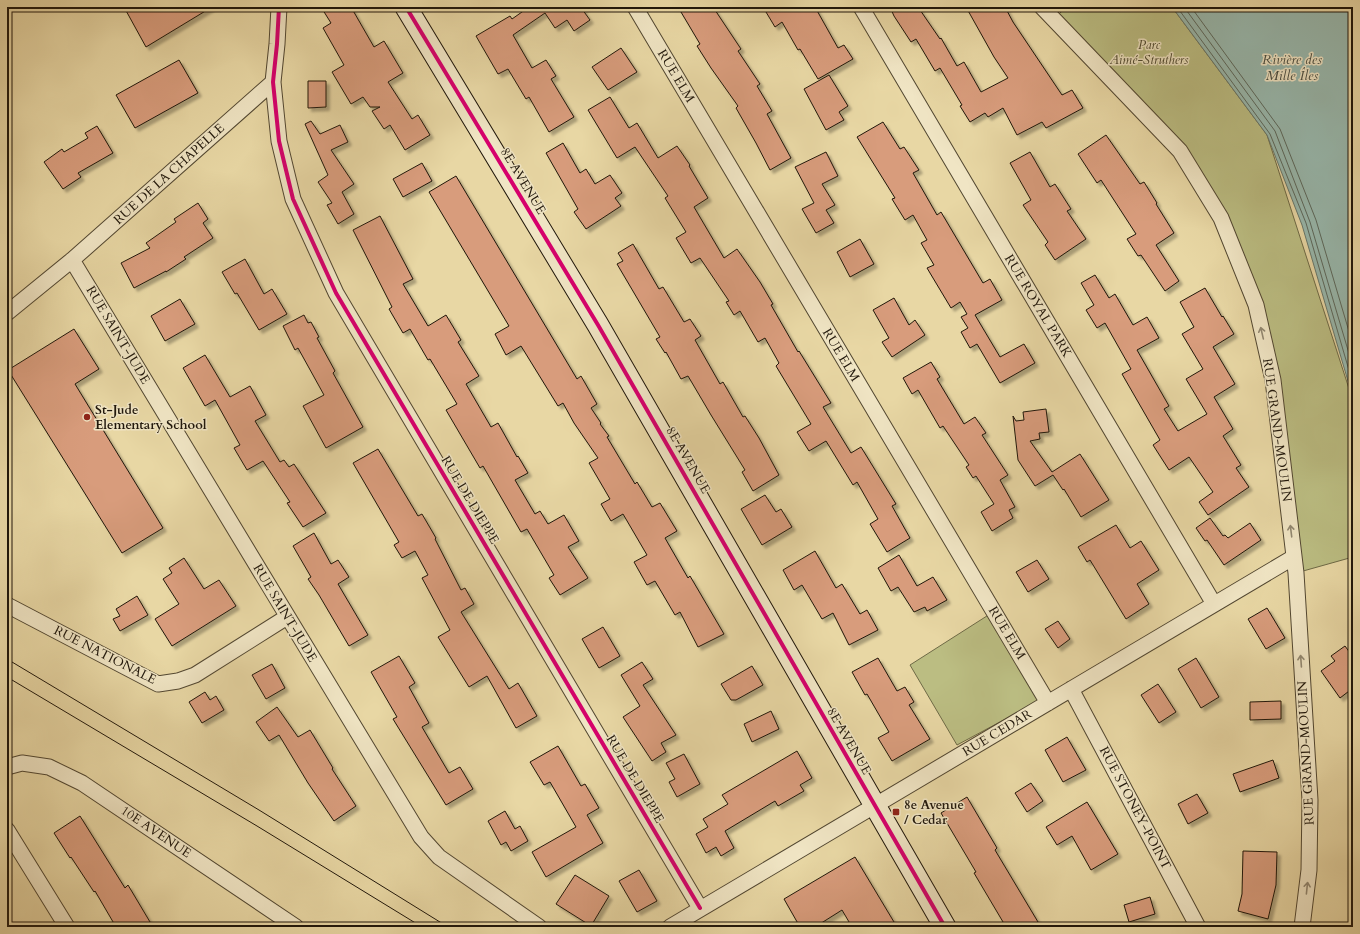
<svg xmlns="http://www.w3.org/2000/svg" width="1360" height="934" font-family="Cardo,serif">
<style>
.green{fill:#bbbd82;stroke:#6e6a46}
.water{fill:#98b8ad;stroke:#68786c}
.lines{fill:none;stroke-linecap:round;stroke-linejoin:round}
.shore{stroke:#5c685c;stroke-width:1}
.building{fill:#d89c7b;stroke:#20170b;filter:url(#shadow)}
.street-casing{stroke:#524731;stroke-width:17}
.secondary-casing{stroke:#20170b;stroke-width:23}
.street{stroke:#f0e5c4;stroke-width:15}
.secondary{stroke:#f0e5c4;stroke-width:21}
.tram{stroke:#20170b;stroke-width:1}
.cycleway-casing{stroke:#f0e5c4;stroke-width:6}
.cycleway{stroke:#d6006c;stroke-width:4}
.oneway{stroke:#928871}
.poi-dot{fill:#8f2418;stroke:#f0e5c4;stroke-width:1.5}
.labels{text-anchor:middle;dominant-baseline:central;stroke-width:3;stroke-linejoin:round;paint-order:stroke}
.park-label{font-size:13px;font-style:italic;fill:#4e492f;stroke:#f0e5c4}
.street-label{font-size:13px;fill:#20170b;stroke:#f0e5c4}
.poi-label{font-size:13px;font-weight:bold;fill:#20170b;stroke:#f0e5c4;text-anchor:start}
.water-label{font-size:14px;font-style:italic;fill:#4a4f44;stroke:#f0e5c4}
</style>
<defs>
<filter id="shadow"><feDropShadow dx="3.5" dy="3.5" stdDeviation="1" flood-color="#0004"/></filter>
</defs>
<rect width="100%" height="100%" fill="#e8d7a4"/>
<filter id="stains"><feTurbulence type="fractalNoise" baseFrequency=".005" numOctaves="4"/><feColorMatrix values="0 0 0 0 .2 0 0 0 0 .09 0 0 0 0 .02 0 0 0 .5 -.17"/></filter>
<radialGradient id="worn" r=".72"><stop offset=".6" stop-color="#630" stop-opacity="0"/><stop offset="1" stop-color="#630" stop-opacity=".3"/></radialGradient>
<path class="green" d="M1067 7H1172L1267 135 1353 401V557L1296 573 1256 305 1180 151 1054 18Z
M990 614 1041 700 957 745 910 665Z"/>
<path class="water" d="M1172 7H1353V398L1302 225 1267 135Z"/>
<g class="lines">
<path class="shore" d="M1177 7 1270 134 1306 223 1353 384
M1184 7 1275 131 1310 222 1353 367
M1191 7 1280 129 1316 220 1353 345"/>
</g>
<path class="building" d="M124 7H212L146 47Z
M321 7H351L374 47 384 41 403 73 388 82 412 119 418 115 430 135 405 150 390 125 384 129 372 111 380 107H370L363 97 351 104 332 72 344 65 323 28 331 23Z
M529 7H586L582 9 590 20 574 31 567 20 555 28 545 13 513 35 532 68 546 60 556 76 551 79 574 117 549 132 529 97 526 99 508 69 498 74 476 36 510 16 512 19Z
M678 7H713L741 49 738 51 760 84 757 86 772 111 767 114 791 158 770 170 756 143 736 108 738 106 711 68 697 46 700 44Z
M763 7H815L838 48 844 45 853 59 818 79 800 49 798 50 782 22 775 27Z
M890 7H918L940 39 941 38 957 66 964 62 981 92 1008 78 994 57 966 7H1005L1013 22 1062 95 1072 90 1083 108 1046 128 1042 122 1017 135 1003 108 988 117 985 113 970 122 960 106 962 105 940 68 935 71 916 39 911 42 894 16Z
M621 48 637 72 608 90 592 67Z
M179 60 198 93 135 128 116 95Z
M829 75 848 106 839 112 844 120 826 130 804 89Z
M308 81H326V107L308 108Z
M610 97 629 128 637 123 658 158 677 146 690 165 689 166 708 198 694 207 724 258 737 249 760 282 773 304 771 305 798 352 799 351 831 403 823 407 851 453 861 447 896 504 892 506 910 538 887 552 870 524 878 519 857 482 853 485 826 441 809 451 797 432 811 424 776 366 779 363 765 338 758 342 740 311 734 315 726 302 729 301 700 258 691 263 676 238 686 232 665 198 668 196 635 147 617 158 588 110Z
M311 121 320 134 340 125 348 142 331 150 354 184 342 192 354 214 338 224 327 205 332 203 318 182 328 175 305 124Z
M883 122 900 149 904 147 919 170 913 173 937 215 941 212 983 283 990 279 1002 300 975 315 1000 357 1024 344 1035 363 1000 383 977 344 970 348 961 332 968 328 961 317 967 314 960 302 951 308 927 268 934 265 921 243 927 240 913 215 905 220 892 199 895 198 857 137Z
M97 126 113 153 78 173 81 177 63 189 44 162 62 149 64 152 88 138 85 133Z
M1106 135 1140 184 1144 182 1157 203 1156 204 1174 233 1156 245 1179 281 1165 291 1141 255 1138 256 1127 239 1136 234 1101 180 1097 183 1078 154Z
M563 143 580 173 586 169 595 184 610 175 622 193 615 198 621 206 586 229 574 212 578 209 546 153Z
M826 152 838 176 822 184 835 205 826 210 834 223 816 233 802 209 814 203 795 167Z
M1030 152 1050 187 1055 184 1071 209 1067 211 1086 239 1055 260 1045 245 1048 242 1023 205 1031 200 1010 163Z
M422 163 432 181 403 197 393 179Z
M456 176 577 379 581 376 597 404 591 408 601 423 600 424 609 436 607 437 635 484 637 482 652 507 660 503 677 531 665 538 688 578 690 576 724 634 698 647 680 612 675 615 655 581 647 585 634 562 647 555 623 514 611 521 601 504 610 499 589 463 598 458 574 423 563 403 558 406 521 346 506 355 495 334 509 326 429 192Z
M198 203 208 219 203 223 213 238 184 257 186 259 166 272V271L134 288 121 263 150 248 146 243 176 222 174 219Z
M380 216 413 279 403 284 428 326 446 315 461 340 458 342 479 376 466 384 491 427 498 423 517 457 518 456 528 473 515 480 535 514 540 511 548 524 564 515 579 541 568 547 588 578 560 595 549 578 554 575 527 529 521 532 483 466 480 468 446 410 457 404 430 359 428 360 410 329 403 333 389 309 392 307 353 230Z
M860 239 874 264 850 277 837 252Z
M633 244 659 289 663 287 684 322 690 319 701 336 695 340 720 384 723 382 743 417 745 416 759 438 779 475 753 491 742 472 745 470 711 415 688 376 681 379 666 352 665 353 656 339 660 337 617 264 623 261 618 253Z
M245 259 264 294 272 289 287 314 259 330 237 293 235 294 222 272Z
M1095 275 1109 298 1115 294 1133 325 1147 317 1159 338 1137 350 1169 406 1164 409 1178 431 1207 414 1186 379 1203 369 1182 334 1194 327 1180 302 1205 288 1222 317 1223 316 1234 334 1213 347 1235 384 1214 397 1233 429 1223 436 1241 465 1236 468 1249 487 1208 515 1199 502 1213 492 1189 457 1169 470 1153 445 1160 440 1122 374 1131 369 1105 323 1097 328 1086 310 1094 305 1081 283Z
M894 298 909 325 915 320 925 335 892 357 882 342 889 338 873 310Z
M180 299 195 324 165 341 151 316Z
M304 315 308 323 311 322 319 337 317 338 335 371 333 373 363 427 326 448 303 406 324 395 298 348 295 350 283 326Z
M74 329 99 369 75 384 163 528 122 553 8 370Z
M205 355 230 397 250 386 266 415 255 421 280 462 284 460 289 467 294 464 326 513 303 527 287 503 290 502 263 461 247 470 234 448 240 445 215 400 205 406 183 368Z
M931 362 940 377 937 379 964 424 975 417 986 433 982 435 1008 475 1000 480 1015 507 1009 510 1013 518 992 531 981 512 994 504 976 476 973 478 966 467 969 465 943 426 940 428 918 390 912 394 903 378Z
M1046 409 1049 432 1039 433 1040 439 1030 441 1052 472 1080 454 1109 500 1081 517 1064 489 1063 490 1053 475 1035 486 1018 460 1013 416 1016 421 1024 420 1023 412Z
M378 449 418 516 422 514 436 538 435 539 461 590 465 588 474 604 461 612 509 689 518 683 537 716 516 728 487 676 469 687 438 637 450 630 422 578 428 575 415 551 402 558 394 545 399 542 353 463Z
M765 495 776 512 781 509 792 527 762 545 741 509Z
M1210 518 1223 536 1225 535 1228 538 1250 523 1261 540 1224 565 1207 540 1205 541 1196 528Z
M1116 525 1130 548 1141 541 1159 570 1137 584 1149 604 1126 619 1090 560 1087 562 1078 547Z
M314 533 331 564 338 560 349 577 338 584 368 635 349 646 319 595 308 579 311 577 293 546Z
M815 551 836 588 842 584 860 614 867 610 878 630 849 645 833 613 822 619 802 585 794 590 783 570Z
M899 555 917 586 933 577 947 600 927 611 925 607 914 612 898 587 891 591 878 568Z
M184 558 204 589 219 580 236 606 172 646 155 619 179 604 163 579 172 573 169 568Z
M1037 560 1049 579 1028 592 1016 572Z
M137 596 148 615 120 631 113 619 120 616 116 609Z
M1267 608 1285 638 1266 649 1248 619Z
M1058 621 1070 639 1058 648 1045 629Z
M603 627 620 656 599 668 582 639Z
M1345 646 1353 657V688L1340 698 1321 671 1335 661 1331 656Z
M399 656 415 683 409 687 429 723 422 727 449 773 460 767 473 789 446 805 393 719 397 717 371 672Z
M878 658 897 691 905 687 914 702 909 705 930 739 892 761 878 738 889 732 867 694 865 695 852 672Z
M1196 658 1219 697 1201 708 1178 669Z
M642 662 653 679 643 685 676 735 661 743 666 752 652 761 623 717 640 706 621 675Z
M272 664 285 688 266 699 252 675Z
M752 666 763 685 736 700H731L721 684Z
M1158 684 1176 712 1159 723 1141 695Z
M205 692 210 700 216 696 224 710 202 723 189 702Z
M1281 701V719L1250 720V702Z
M277 707 298 737 310 730 333 768 332 769 356 806 334 821 308 783 279 735 269 741 256 722Z
M771 711 779 729 752 742 744 724Z
M1067 737 1086 770 1063 782 1045 750Z
M558 746 581 786 585 784 599 808 587 815 603 843 546 877 532 852 576 827 550 782 544 785 530 762Z
M797 751 812 778 800 785 804 791 778 806 775 801 725 831 734 848 721 856 716 847 706 853 696 834 708 827 703 819 728 804 722 795Z
M684 754 700 784 677 797 669 782 675 779 666 763Z
M1273 760 1279 778 1240 792 1233 774Z
M1031 783 1043 801 1027 812 1015 793Z
M1197 794 1208 813 1188 824 1178 804Z
M967 797 997 848 995 850 1041 927H1006L974 873 976 872 941 813Z
M1087 802 1118 854 1091 870 1072 836 1057 845 1046 827Z
M505 811 515 829 520 826 528 841 511 851 506 842 501 845 488 821Z
M80 816 125 888 128 885 153 927H116L95 891 94 892 71 857 70 858 54 833Z
M1243 851 1277 852 1276 885 1268 919 1238 911 1242 894Z
M855 857 897 927H852L842 910 815 927H800L784 899Z
M639 870 657 901 637 912 619 881Z
M575 875 609 896 591 926 556 904Z
M1150 897 1155 914 1129 922 1124 905Z"/>
<g class="lines">
<g class="street-casing">
<path id="street" d="M279 7 277 44 273 82 279 141 293 199 336 293 700 908
M635 7 1048 703
M861 7 1214 604
M1042 7 1180 151 1221 218 1256 305 1273 380 1296 573 1310 800 1309 870 1302 927
M72 260 421 837 439 857 539 927
M7 313 72 260 273 82
M7 605 158 684 178 681 195 675 287 617
M1071 689 1198 927
M7 767 22 763 49 767 82 783 296 927
M7 830 67 927
M670 927 1294 557"/>
</g>
<g class="secondary-casing">
<path id="secondary" d="M406 7 598 325 945 927"/>
</g>
<use href="#street" class="street"/>
<use href="#secondary" class="secondary"/>
<path class="tram" d="M7 659 259 810 448 927
M7 677 257 826 422 927"/>
<g class="cycleway-casing">
<path id="cycleway" d="M279 7 277 44 273 82 279 141 293 199 336 293 700 908
M406 7 598 325 945 927"/>
</g>
<use href="#cycleway" class="cycleway"/>
</g>
<defs><path id="oneway-shaft" d="M-6 0H5M1.5-3L5.5 0L1.5 3" fill="none" stroke-width="1.6" stroke-linecap="round" stroke-linejoin="round"/></defs>
<g class="oneway">
<use href="#oneway-shaft" transform="translate(1262 333) rotate(-103)"/>
<use href="#oneway-shaft" transform="translate(1291 531) rotate(-97)"/>
<use href="#oneway-shaft" transform="translate(1301 661) rotate(-94)"/>
<use href="#oneway-shaft" transform="translate(1307 888) rotate(-84)"/>
</g>
<g class="poi-dot">
<circle cx="87" cy="417" r="4"/>
<rect x="892" y="808" width="8" height="8" rx="2"/>
</g>
<g class="labels">
<g class="park-label">
<text x="1149" y="45">Parc<tspan x="1149" dy="15">Aimé-Struthers</tspan></text>
</g>
<g class="street-label">
<text transform="translate(676 76) rotate(59)">RUE ELM</text>
<text transform="translate(169 174) rotate(-42)">RUE DE LA CHAPELLE</text>
<text transform="translate(523 181) rotate(59)">8E AVENUE</text>
<text transform="translate(1038 306) rotate(59)">RUE ROYAL PARK</text>
<text transform="translate(118 335) rotate(59)">RUE SAINT-JUDE</text>
<text transform="translate(841 355) rotate(59)">RUE ELM</text>
<text transform="translate(1277 430) rotate(82)">RUE GRAND-MOULIN</text>
<text transform="translate(688 460) rotate(60)">8E AVENUE</text>
<text transform="translate(470 500) rotate(59)">RUE DE DIEPPE</text>
<text transform="translate(285 613) rotate(59)">RUE SAINT-JUDE</text>
<text transform="translate(1007 633) rotate(59)">RUE ELM</text>
<text transform="translate(105 655) rotate(27)">RUE NATIONALE</text>
<text transform="translate(997 733) rotate(-31)">RUE CEDAR</text>
<text transform="translate(849 741) rotate(60)">8E AVENUE</text>
<text transform="translate(1306 753) rotate(-93)">RUE GRAND-MOULIN</text>
<text transform="translate(635 779) rotate(59)">RUE DE DIEPPE</text>
<text transform="translate(1135 808) rotate(62)">RUE STONEY-POINT</text>
<text transform="translate(156 832) rotate(34)">10E AVENUE</text>
</g>
<g class="poi-label">
<text x="95" y="410">St-Jude<tspan x="95" dy="15">Elementary School</tspan></text>
<text x="904" y="805">8e Avenue<tspan x="904" dy="15">/ Cedar</tspan></text>
</g>
<g class="water-label">
<text x="1292" y="59">Rivière des<tspan x="1292" dy="16">Mille Îles</tspan></text>
</g>
</g>
<rect width="1360" height="934" fill="none" stroke="#e8d7a4" stroke-width="24"/>
<rect x="8" y="8" width="1344" height="918" fill="none" stroke="#20170b" stroke-width="2"/>
<rect x="12" y="12" width="1336" height="910" fill="none" stroke="#20170b"/>
<rect width="100%" height="100%" filter="url(#stains)"/>
<rect width="100%" height="100%" fill="url(#worn)"/>
</svg>
